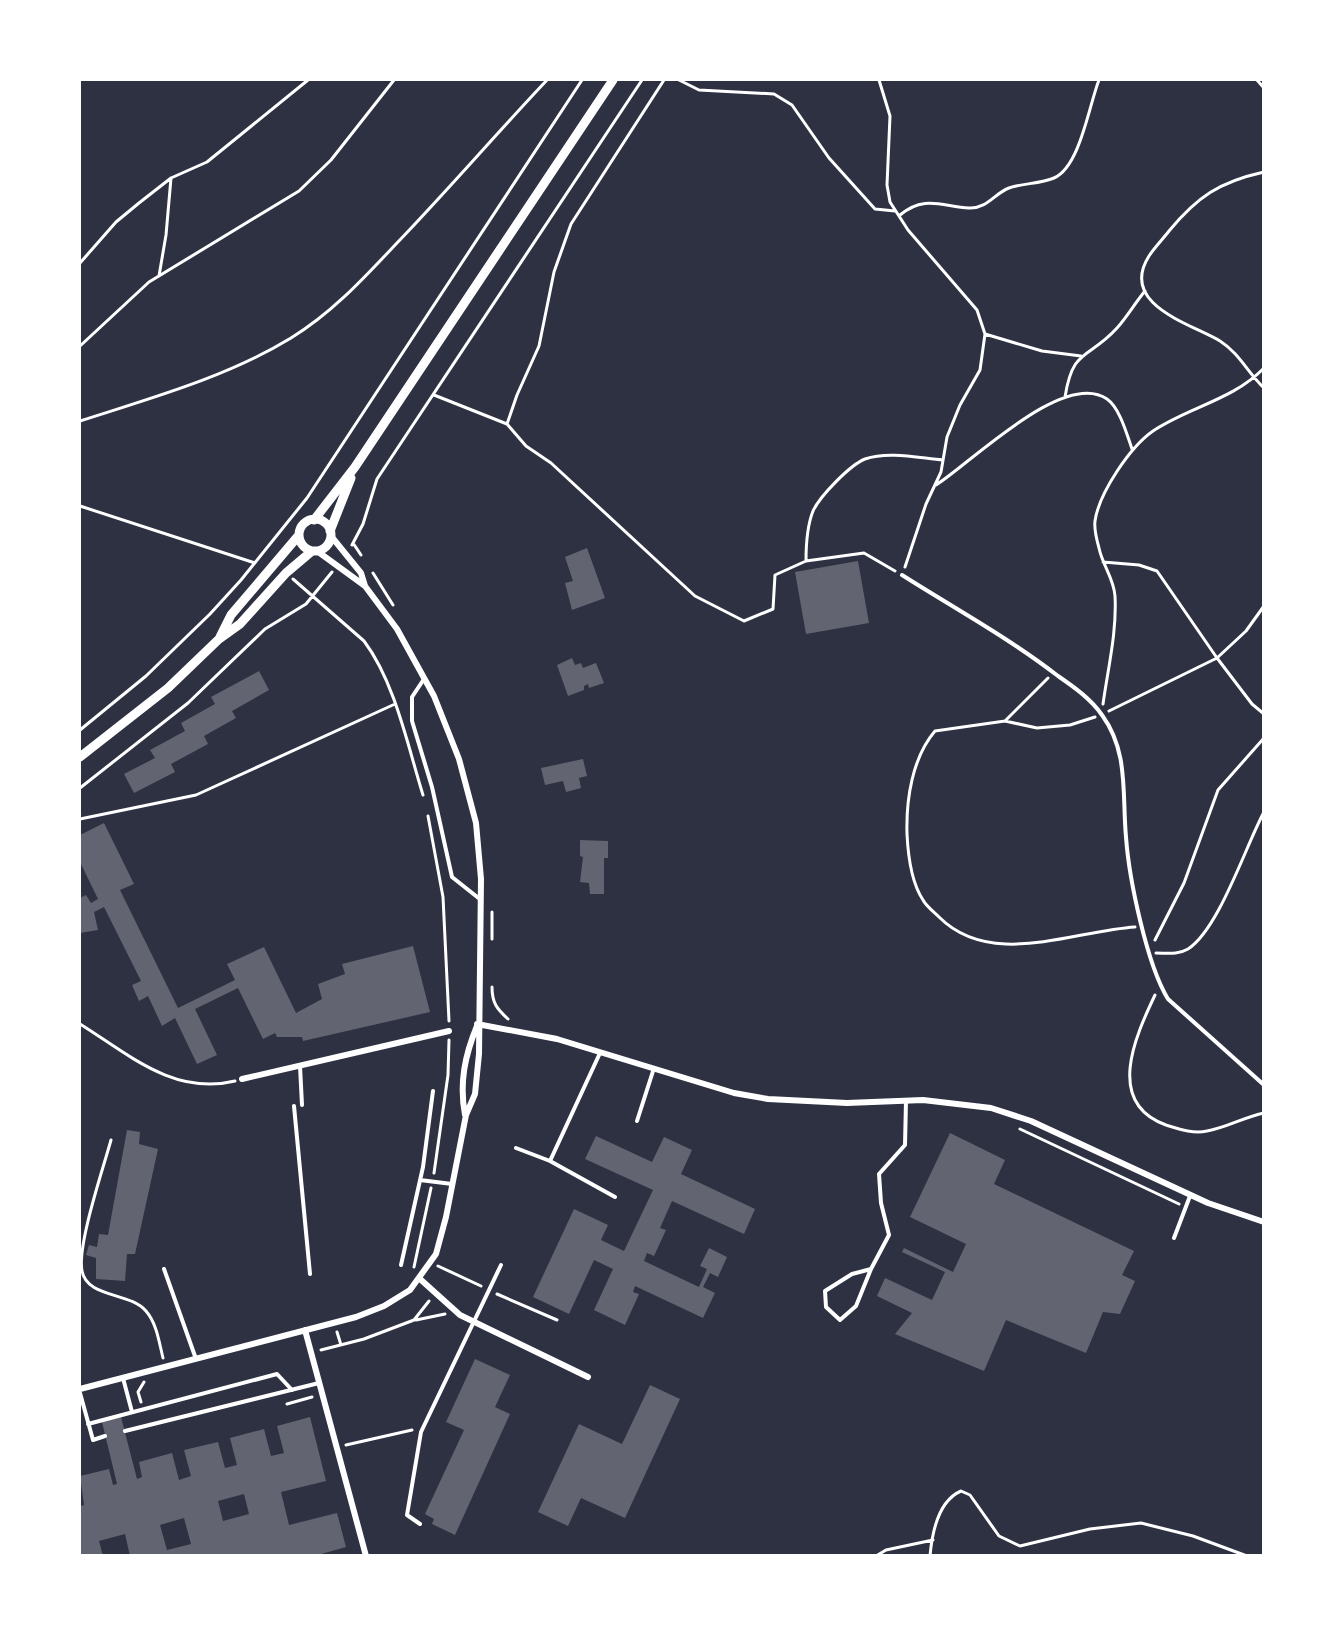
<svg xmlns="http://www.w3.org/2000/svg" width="1343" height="1635" font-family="Lato,sans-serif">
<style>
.building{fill:#626471;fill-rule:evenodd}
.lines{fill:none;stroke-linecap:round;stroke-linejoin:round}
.path{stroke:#fff;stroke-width:3}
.service{stroke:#fff;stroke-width:4}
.minor{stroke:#fff;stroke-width:6}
.secondary{stroke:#fff;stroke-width:9}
</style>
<rect width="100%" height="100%" fill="#2d3142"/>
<path class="building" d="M587 548 605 598 572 610 565 583 573 581 565 557Z
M858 561 869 623 806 634 795 572Z
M572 658 575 665 581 663 583 668 596 663 604 683 589 688 588 684 584 686V690L568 696 557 665Z
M259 671 269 690 232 711 236 718 204 736 208 744 171 764 175 772 134 793 124 774 155 758 150 750 185 731 181 723 215 704 211 697Z
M583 759 587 776 579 778 581 788 566 792 563 781 545 785 541 768Z
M104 823 134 884 120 890 178 1008 235 980 227 964 264 947 296 1013 322 999 318 984 345 974 342 964 413 946 430 1012 303 1041 302 1037H277L275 1033 263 1039 238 988 195 1009 217 1055 197 1064 175 1018 162 1026 148 996 139 1001 132 985 141 981 104 907 94 912 98 930 80 933V898L86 895 91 903 98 899 80 862V835Z
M580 840 608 841V858H604V894H590L589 883 580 882 583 857 580 856Z
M127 1130 140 1132 139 1144 158 1149 135 1254H127L125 1281 96 1279V1258L86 1255 89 1245 97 1247 99 1234 108 1235Z
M950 1133 1005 1160 994 1184 1134 1251 1122 1275 1135 1281 1120 1314 1103 1312 1086 1353 1006 1320 984 1371 895 1334 912 1313 877 1296 885 1278 932 1300 945 1272 902 1252 904 1248 953 1272 966 1244 910 1217Z
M596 1136 652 1162 664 1137 692 1150 681 1174 755 1209 744 1234 672 1201 660 1228 666 1230 654 1256 647 1253 644 1261 699 1287 707 1269 700 1266 709 1248 727 1257 718 1277 710 1273 703 1287 715 1293 703 1318 635 1286 633 1292 639 1294 625 1325 594 1310 613 1269 594 1260 569 1314 533 1297 574 1209 608 1225 601 1240 624 1251 653 1190 585 1159Z
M475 1359 510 1375 495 1407 510 1414 455 1535 432 1524 434 1519 425 1514 464 1430 446 1422Z
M650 1385 680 1399 625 1518 581 1498 568 1526 538 1512 579 1424 622 1444Z
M121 1417 137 1479 142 1477 139 1462 172 1453 179 1480 191 1476 184 1450 218 1442 225 1468 237 1465 230 1438 264 1429 271 1456 284 1453 277 1426 310 1417 326 1481 281 1492 289 1525 337 1513 346 1547 314 1556H130L125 1534 99 1541 103 1556H80V1506L84 1505 80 1476 109 1469 113 1485 117 1484 102 1422ZM244 1494 249 1514 223 1521 218 1501ZM184 1518 191 1544 167 1550 160 1525Z"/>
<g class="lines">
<path class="path" d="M679 80 699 90 774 94 792 105 829 158 875 209 895 211
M879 80 890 116 887 185 890 202 908 230 977 310 985 334 980 370 960 405 947 437 941 472 926 504 905 567
M1257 80 1264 88
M1264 172C1219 182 1197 197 1169 231 1162 240 1154 248 1149 256 1118 305 1192 324 1220 341 1239 353 1248 373 1264 388
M900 215C924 195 941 206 969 208 987 209 995 193 1009 188 1023 183 1040 184 1054 178 1080 167 1089 105 1099 80
M80 263 116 222 139 203 171 178 207 162 308 80
M159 276 166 235 171 178
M985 334 1042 351 1081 356
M80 346 149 282 299 191 331 160 394 80
M434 395 507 424 526 446 551 463 695 596 744 621 773 609 775 575 806 561
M1065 397C1073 347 1088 360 1117 328 1127 317 1135 303 1145 291
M80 421C151 398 227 377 291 338 332 313 364 278 396 244 448 190 496 134 547 80
M507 424 517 395 539 346 554 272 571 224 664 80
M936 485C971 463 1064 369 1107 399 1120 408 1127 435 1132 449
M80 506 255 563
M353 543 361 555
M352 545 363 524 377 479 642 80
M1103 562 1139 565 1157 571 1217 658 1252 704 1264 714
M895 571 864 553 806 561C806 545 807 526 813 511 820 496 850 465 865 459 888 451 919 458 943 460
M373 573 393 605
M293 579 364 641C395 682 408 747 423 795
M1103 704C1108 668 1117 632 1115 596 1114 579 1102 564 1099 548 1097 541 1094 529 1095 521 1099 493 1130 447 1153 431 1189 407 1233 400 1264 368
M1109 711 1217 658 1246 631 1264 606
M1095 717 1070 725 1037 728 1005 721 935 731C912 758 906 800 907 834 908 855 911 882 923 900 926 906 934 912 939 917 991 969 1072 931 1135 927
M1005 721 1048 678
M80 730 146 676 210 614 241 580 307 498 582 80
M80 788 188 703 265 629 306 604 332 572
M428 816 443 897 449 1021
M80 819 196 795 395 704
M492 939V912
M1155 940 1184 883 1218 790 1264 738
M1156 953C1167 953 1178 955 1188 949 1219 929 1246 845 1264 812
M492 987C492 1003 497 1009 508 1019
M1155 995C1135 1037 1105 1103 1166 1125 1179 1129 1193 1134 1207 1131 1226 1128 1244 1117 1264 1113
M80 1024C128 1054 174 1096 235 1081
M1020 1129 1179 1204
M111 1140C103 1169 77 1245 82 1271 87 1298 130 1292 146 1311 157 1324 159 1342 163 1358
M434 1173 448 1075 449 1040
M438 1266 481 1286
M414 1267 431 1188
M497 1294 557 1320
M416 1320 445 1314
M337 1332 341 1345
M321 1350 364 1339 414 1320 429 1301
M141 1402 138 1392 144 1382
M287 1404 312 1397
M346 1445 412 1430
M876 1556 886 1550 933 1540
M930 1556C932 1533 938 1501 961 1491L970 1495 999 1536 1020 1546 1090 1529 1141 1523 1193 1536 1247 1556"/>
<path class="service" d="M902 575C954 608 1009 638 1058 676 1074 687 1091 699 1102 715 1129 752 1122 794 1126 837 1129 879 1147 965 1168 999L1264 1085
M424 679 412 697V721L432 787 452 877 481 900
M600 1053 550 1161 615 1197
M300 1066 302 1105
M294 1106 310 1274
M637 1121 654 1068
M516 1148 550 1161
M420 1180 452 1184
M1174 1238 1190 1196
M401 1265 423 1167 433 1091
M164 1269 196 1359
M871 1269 856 1306 840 1320 826 1307 825 1291 852 1274 871 1269 889 1235 881 1203 879 1174 905 1145 906 1101
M123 1378 132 1412
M80 1393 93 1440 105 1436
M88 1424 277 1374 292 1390
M125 1431 319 1383
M420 1524 407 1515 421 1432 501 1265"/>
<path class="minor" d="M317 551 365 586
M477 1024 557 1039 734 1093 768 1099 847 1103 923 1100 991 1108 1031 1121 1208 1203 1264 1222
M242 1079 449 1031
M465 1115C459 1083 465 1055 477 1026
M420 1279 460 1315 588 1377
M305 1330 366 1556
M80 1389 356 1317 384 1306 410 1290 436 1254 446 1217 466 1115 475 1094 479 1054 481 879 476 823 459 759 434 696 397 629 365 586 361 573 331 536"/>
<path class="secondary" d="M299 535a16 16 0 1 1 32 0a16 16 0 1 1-32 0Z
M314 520 355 467 613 80
M330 531 351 478
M220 637 231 615 299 535
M80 757 168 688 219 639 240 624 286 573 312 551"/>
</g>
<rect width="1343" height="1635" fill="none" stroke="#ffffff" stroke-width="162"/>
</svg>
